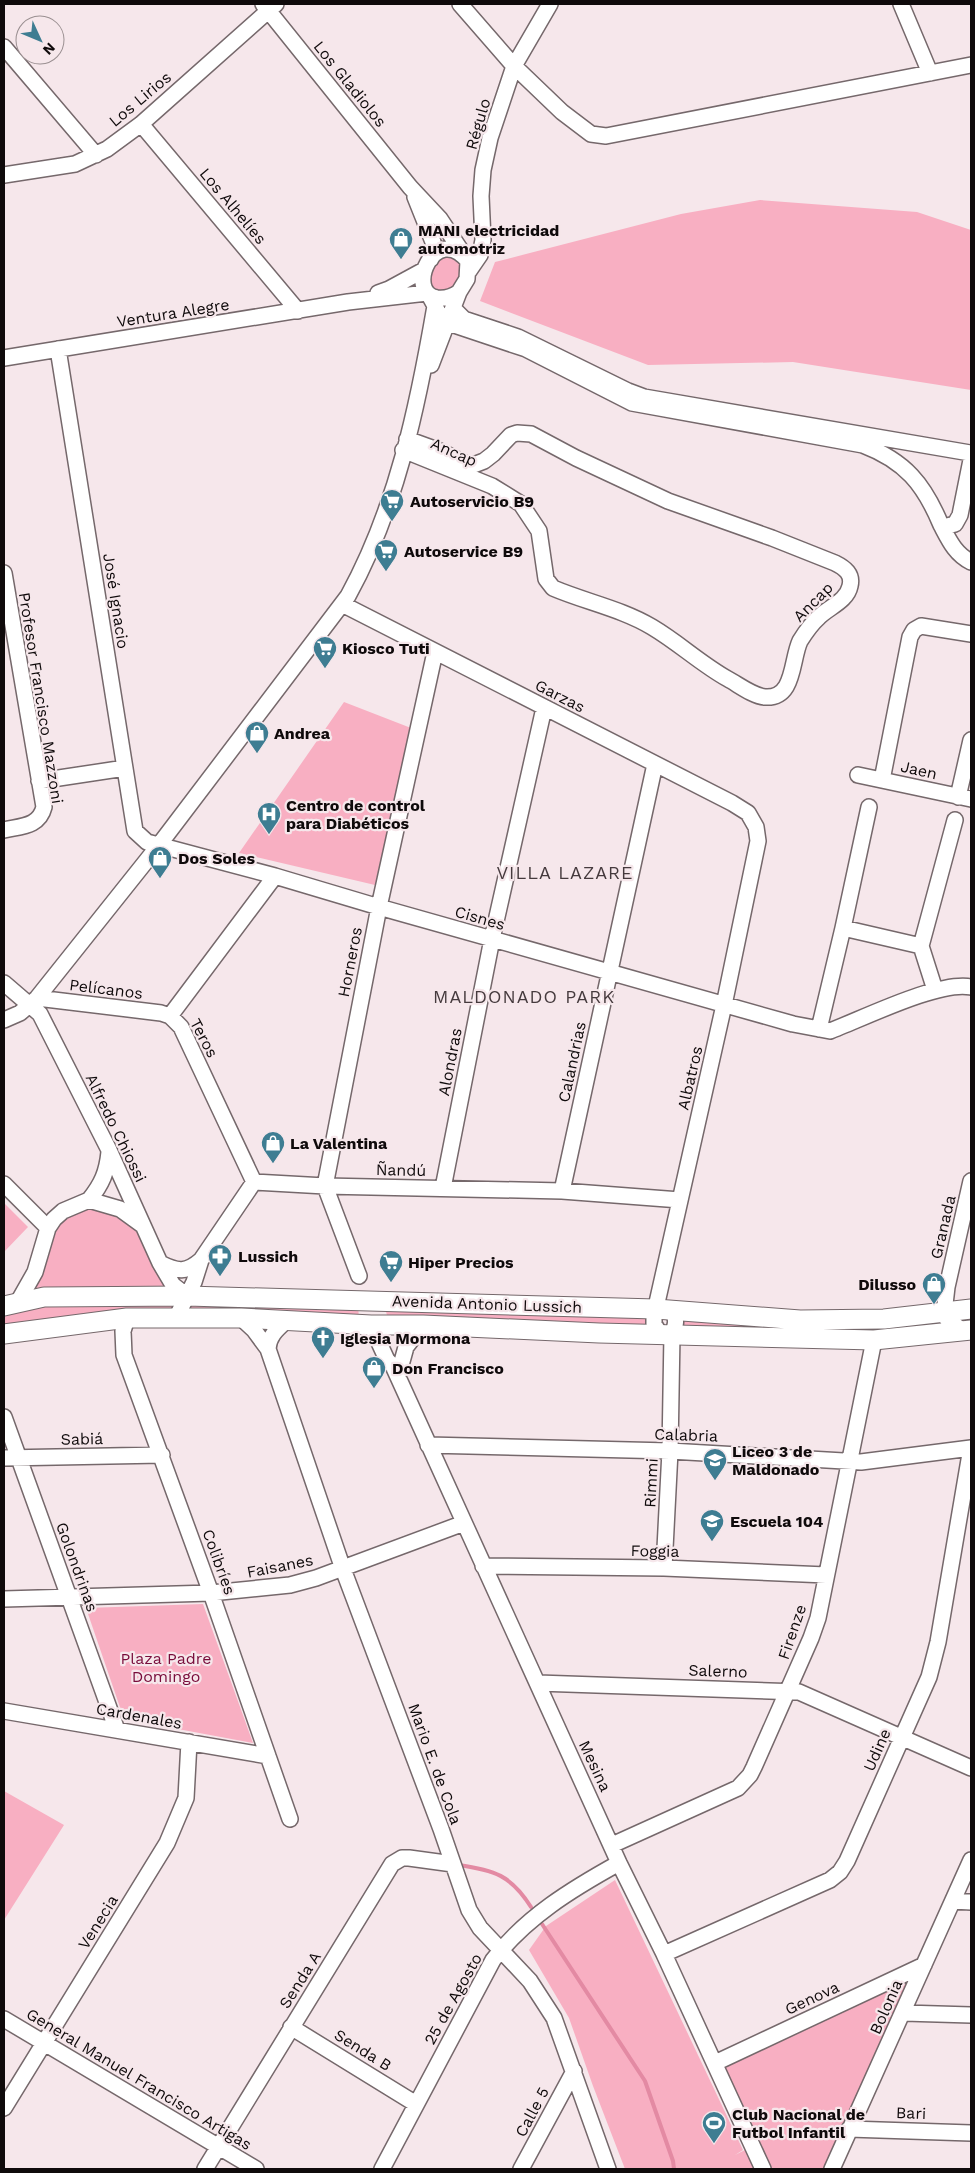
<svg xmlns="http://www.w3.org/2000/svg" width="975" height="2173" font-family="'Work Sans',sans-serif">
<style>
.green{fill:#f8afc2}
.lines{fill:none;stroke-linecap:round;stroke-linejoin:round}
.stream{stroke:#e38aa3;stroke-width:4}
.minor-casing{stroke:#75686b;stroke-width:18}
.major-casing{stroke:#75686b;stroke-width:21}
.minor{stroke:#fff;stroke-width:15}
.major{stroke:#fff;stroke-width:19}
.labels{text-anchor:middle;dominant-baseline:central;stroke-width:4.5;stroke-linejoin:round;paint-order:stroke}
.street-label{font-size:16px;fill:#0f0a0b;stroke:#f6e7eb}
.poi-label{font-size:16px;font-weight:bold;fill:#0f0a0b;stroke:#f6e7eb;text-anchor:start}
.park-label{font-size:16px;fill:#780c3b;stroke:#f6e7eb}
.neighbourhood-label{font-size:18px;letter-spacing:1px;fill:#453a3d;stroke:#f6e7eb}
</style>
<rect width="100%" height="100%" fill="#f6e7eb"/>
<path class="green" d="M760 200 917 212 971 230V390L793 362 648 365 480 301 495 262 681 214Z
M455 255 464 270C457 284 453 291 437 293L430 285C431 274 433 267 440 258Z
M344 702 411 728 375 885 239 853Z
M4 1203 28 1227 4 1252Z
M98 1208C137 1212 151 1258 166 1288L33 1292 45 1265 56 1228 62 1219 87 1209Z
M40 1303 174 1305 172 1308 142 1309 4 1328V1317Z
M189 1303 358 1306 359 1318 182 1312Z
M385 1308 649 1314 651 1328 388 1319Z
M679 1316 937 1319 949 1327 872 1333 679 1329Z
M203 1604 253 1743 124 1719 86 1608Z
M4 1791 64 1825 4 1920Z
M615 1880 743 2150 735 2155 745 2150 754 2169H625L593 2086 569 2018 529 1950 546 1926Z
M912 1980 826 2169H772L724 2066Z"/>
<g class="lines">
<path class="stream" d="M458 1865C494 1870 511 1875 531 1907
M542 1924 645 2081 673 2161 674 2169"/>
<g class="minor-casing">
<path id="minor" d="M263 4 410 187 440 219 468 261
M460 4 514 66 562 112 591 134 606 136 971 65
M901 4 930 73
M4 47 96 155
M141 124 298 311
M4 175 75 164 107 149 141 124 276 4
M415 197 433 242 434 250 431 259
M469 271 480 255 483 240 481 196 483 170 490 138 514 66 550 4
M378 293 389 289 424 270
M435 306 440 316 448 323 526 349 632 403 863 445C905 461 924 484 941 525L947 526 955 524 960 515 971 460 970 453 644 397 628 391 518 337 464 319 453 308
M58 349 135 831 147 842 275 876 379 907 793 1024 830 1031C862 1019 940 980 971 987
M4 358 348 302 427 293
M431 365 459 292 467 279 468 261C435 221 404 293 437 298 446 299 452 297 459 292
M403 450 492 486 521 504 539 531 546 579 553 588C586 602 622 609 652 627 679 643 701 664 728 679 739 685 753 696 765 697 795 699 791 660 800 641 805 633 811 624 819 617 829 607 847 601 850 586 853 574 845 568 835 563L772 538 668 501 576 458 531 434 517 433 511 435 493 454 484 461 471 466 440 451 407 439
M941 525C949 540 955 554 971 562
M4 573 44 807C39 827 21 826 4 830
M342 604 732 803 748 813 756 827 758 841 724 1005 654 1316V1324L660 1334
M858 775 971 799
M882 780 910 637 914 630 921 626 971 634
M39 781 125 768
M958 797 971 740
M843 928 921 946
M4 983 40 1014 109 1150 160 1263 173 1285 187 1296
M935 990 921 946 955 820
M37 998 161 1013 170 1016 181 1027 254 1182
M170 1016 275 876
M4 1020 20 1013 37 998 159 845 348 596C397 507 418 405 435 306L429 295
M819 1029 843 928 869 807
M4 1184 48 1228
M443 1188 492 939 544 708
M562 1191 655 764
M89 1200C102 1184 107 1172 109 1152
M160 1263C178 1272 186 1273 201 1260
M359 1276 325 1186 379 907 435 652
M18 1302 35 1272 48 1228 54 1219 63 1211 89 1200 120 1209 142 1225
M127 1318 123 1331 124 1355 211 1593 290 1819
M176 1318 194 1282 201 1260 254 1182 325 1186 562 1191 680 1200
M241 1318 254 1330 268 1349 343 1569 441 1829 469 1910 480 1928 530 1981 554 2018 608 2169
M371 1325 387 1360 393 1366 619 1863 664 1954 763 2169
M963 1331 947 1319 944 1313 947 1287 971 1181
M268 1349C269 1336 276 1330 286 1321
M398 1376 406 1347 423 1325
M4 1417 117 1730
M428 1445 670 1451 861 1462 971 1448
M4 1458 162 1455
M483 1566 664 1568 826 1575
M664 1568 670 1451 672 1334C676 1325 677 1320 673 1311
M4 1599 211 1593 290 1585 316 1578 464 1523
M538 1683 799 1692 971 1768
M4 1711 268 1756
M612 1845 738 1788 750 1775 754 1767 811 1638 818 1618 874 1340
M953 1901 971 1902
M664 1954 830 1880 840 1872 847 1861 929 1677 938 1642 971 1448
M904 2013 971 2015
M4 2019 256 2169
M291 2027 416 2104
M715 2063 924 1965
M4 2108 167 1843 186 1798 189 1742
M849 2129 971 2133
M205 2169 392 1864 402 1858H409L453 1864
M382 2169 493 1960C526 1917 572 1889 619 1863
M521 2169 574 2071
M832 2169 971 1860"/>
</g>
<g class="major-casing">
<path id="major" d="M4 1306 44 1297 187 1296 656 1309 800 1320 884 1319 971 1309
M4 1334 127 1318H241L371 1325H423L599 1333 874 1340 971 1330"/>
</g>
<use href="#minor" class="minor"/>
<use href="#major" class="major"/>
</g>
<defs>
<g id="shop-pin" transform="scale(1.25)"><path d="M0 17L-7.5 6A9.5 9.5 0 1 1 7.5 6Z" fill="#3e7d92" stroke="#f6e7eb"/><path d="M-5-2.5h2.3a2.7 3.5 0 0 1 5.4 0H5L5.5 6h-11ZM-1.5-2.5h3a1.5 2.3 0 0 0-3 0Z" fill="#fff"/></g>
<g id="supermarket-pin" transform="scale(1.25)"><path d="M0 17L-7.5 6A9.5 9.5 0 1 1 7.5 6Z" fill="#3e7d92" stroke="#f6e7eb"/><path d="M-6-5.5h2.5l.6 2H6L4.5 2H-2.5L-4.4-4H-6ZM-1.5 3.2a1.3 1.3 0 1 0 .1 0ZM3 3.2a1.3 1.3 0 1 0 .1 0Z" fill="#fff"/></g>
<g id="hospital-pin" transform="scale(1.25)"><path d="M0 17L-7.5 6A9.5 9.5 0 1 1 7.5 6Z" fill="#3e7d92" stroke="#f6e7eb"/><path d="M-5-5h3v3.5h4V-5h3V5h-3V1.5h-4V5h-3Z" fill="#fff"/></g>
<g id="pharmacy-pin" transform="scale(1.25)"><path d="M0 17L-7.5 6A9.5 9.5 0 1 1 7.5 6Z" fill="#3e7d92" stroke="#f6e7eb"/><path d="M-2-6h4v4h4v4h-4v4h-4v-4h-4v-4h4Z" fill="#fff"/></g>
<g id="church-pin" transform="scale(1.25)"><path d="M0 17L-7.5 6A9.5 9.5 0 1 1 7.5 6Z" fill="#3e7d92" stroke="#f6e7eb"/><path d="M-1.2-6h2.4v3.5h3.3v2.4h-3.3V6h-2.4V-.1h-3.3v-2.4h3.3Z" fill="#fff"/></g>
<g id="school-pin" transform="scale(1.25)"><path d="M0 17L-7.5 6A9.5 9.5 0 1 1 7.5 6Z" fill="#3e7d92" stroke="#f6e7eb"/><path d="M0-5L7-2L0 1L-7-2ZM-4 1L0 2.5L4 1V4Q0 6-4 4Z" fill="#fff"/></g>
<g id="stadium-pin" transform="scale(1.25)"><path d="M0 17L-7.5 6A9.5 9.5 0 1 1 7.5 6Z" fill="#3e7d92" stroke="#f6e7eb"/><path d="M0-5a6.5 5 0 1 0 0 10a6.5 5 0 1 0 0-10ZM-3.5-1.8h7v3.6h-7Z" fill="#fff"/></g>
</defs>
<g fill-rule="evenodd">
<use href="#shop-pin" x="401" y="239"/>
<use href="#supermarket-pin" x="392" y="501"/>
<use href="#supermarket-pin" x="386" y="551"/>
<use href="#supermarket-pin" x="325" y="648"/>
<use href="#shop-pin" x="257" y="733"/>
<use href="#hospital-pin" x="269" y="814"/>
<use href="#shop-pin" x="160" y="858"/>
<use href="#shop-pin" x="273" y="1143"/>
<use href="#pharmacy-pin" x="220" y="1256"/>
<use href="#supermarket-pin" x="391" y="1262"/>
<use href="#shop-pin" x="934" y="1284"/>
<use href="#church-pin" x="323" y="1338"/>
<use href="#shop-pin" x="374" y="1368"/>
<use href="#school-pin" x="715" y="1460"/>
<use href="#school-pin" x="712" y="1521"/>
<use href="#stadium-pin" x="714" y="2123"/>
</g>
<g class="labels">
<g class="street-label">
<text transform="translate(350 84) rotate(51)">Los Gladiolos</text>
<text transform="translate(140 99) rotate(-40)">Los Lirios</text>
<text transform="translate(478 124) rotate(-74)">Régulo</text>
<text transform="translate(233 206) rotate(50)">Los Alhelíes</text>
<text transform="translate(173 313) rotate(-9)">Ventura Alegre</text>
<text transform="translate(454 452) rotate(24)">Ancap</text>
<text transform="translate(116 601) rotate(81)">José Ignacio</text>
<text transform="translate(813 602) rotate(-45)">Ancap</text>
<text transform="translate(560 696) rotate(27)">Garzas</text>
<text transform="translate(41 698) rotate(81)">Profesor Francisco Mazzoni</text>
<text transform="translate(919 770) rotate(13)">Jaen</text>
<text transform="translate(480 918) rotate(16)">Cisnes</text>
<text transform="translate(350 962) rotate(-79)">Horneros</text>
<text transform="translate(106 989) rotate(7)">Pelícanos</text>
<text transform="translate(204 1038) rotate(62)">Teros</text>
<text transform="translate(450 1062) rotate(-79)">Alondras</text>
<text transform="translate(572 1062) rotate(-78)">Calandrias</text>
<text transform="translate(690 1078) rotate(-77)">Albatros</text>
<text transform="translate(116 1128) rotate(64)">Alfredo Chiossi</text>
<text transform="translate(401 1170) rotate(1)">Ñandú</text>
<text transform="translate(943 1227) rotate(-77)">Granada</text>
<text transform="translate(487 1304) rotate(2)">Avenida Antonio Lussich</text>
<text transform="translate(686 1435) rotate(2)">Calabria</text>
<text transform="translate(82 1439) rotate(-1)">Sabiá</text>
<text transform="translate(651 1483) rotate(-87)">Rimmi</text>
<text transform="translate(655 1551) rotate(1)">Foggia</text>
<text transform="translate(219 1562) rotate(70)">Colibríes</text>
<text transform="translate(280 1566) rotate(-11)">Faisanes</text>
<text transform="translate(77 1567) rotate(70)">Golondrinas</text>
<text transform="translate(792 1632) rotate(-71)">Firenze</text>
<text transform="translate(718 1671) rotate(2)">Salerno</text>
<text transform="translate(139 1716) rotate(10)">Cardenales</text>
<text transform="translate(877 1750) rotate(-66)">Udine</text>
<text transform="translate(435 1764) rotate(70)">Mario E. de Cola</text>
<text transform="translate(595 1766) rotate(65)">Mesina</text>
<text transform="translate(98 1922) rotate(-58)">Venecia</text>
<text transform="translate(300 1980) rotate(-58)">Senda A</text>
<text transform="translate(812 1998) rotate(-25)">Genova</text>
<text transform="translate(453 1999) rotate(-61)">25 de Agosto</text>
<text transform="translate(886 2007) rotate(-66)">Bolonia</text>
<text transform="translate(363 2050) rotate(32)">Senda B</text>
<text transform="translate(139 2079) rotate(31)">General Manuel Francisco Artigas</text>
<text transform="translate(532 2112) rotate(-62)">Calle 5</text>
<text transform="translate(911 2113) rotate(2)">Bari</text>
</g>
<g class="poi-label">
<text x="418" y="230">MANI electricidad<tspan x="418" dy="18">automotriz</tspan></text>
<text x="410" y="501">Autoservicio B9</text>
<text x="404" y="551">Autoservice B9</text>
<text x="342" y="648">Kiosco Tuti</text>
<text x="274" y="733">Andrea</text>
<text x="286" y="805">Centro de control<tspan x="286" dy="18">para Diabéticos</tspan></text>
<text x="178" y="858">Dos Soles</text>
<text x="290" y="1143">La Valentina</text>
<text x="238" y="1256">Lussich</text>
<text x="408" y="1262">Hiper Precios</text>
<text x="916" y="1284" text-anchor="end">Dilusso</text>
<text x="340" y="1338">Iglesia Mormona</text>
<text x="392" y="1368">Don Francisco</text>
<text x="732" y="1451">Liceo 3 de<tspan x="732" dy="18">Maldonado</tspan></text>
<text x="730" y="1521">Escuela 104</text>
<text x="732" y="2114">Club Nacional de<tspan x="732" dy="18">Futbol Infantil</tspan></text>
</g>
<g class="park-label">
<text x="166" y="1658">Plaza Padre<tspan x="166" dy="18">Domingo</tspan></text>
</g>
<g class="neighbourhood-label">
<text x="565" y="872">VILLA LAZARE</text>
<text x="524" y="996">MALDONADO PARK</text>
</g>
</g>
<rect width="975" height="2173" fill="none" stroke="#0f0a0b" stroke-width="10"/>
<g transform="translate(40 40) rotate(134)"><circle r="24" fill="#f6e7eb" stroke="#9a8f91"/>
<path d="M0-4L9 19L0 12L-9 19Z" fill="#3e7d92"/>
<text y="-8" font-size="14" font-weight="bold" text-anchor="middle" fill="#0f0a0b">N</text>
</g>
</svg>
